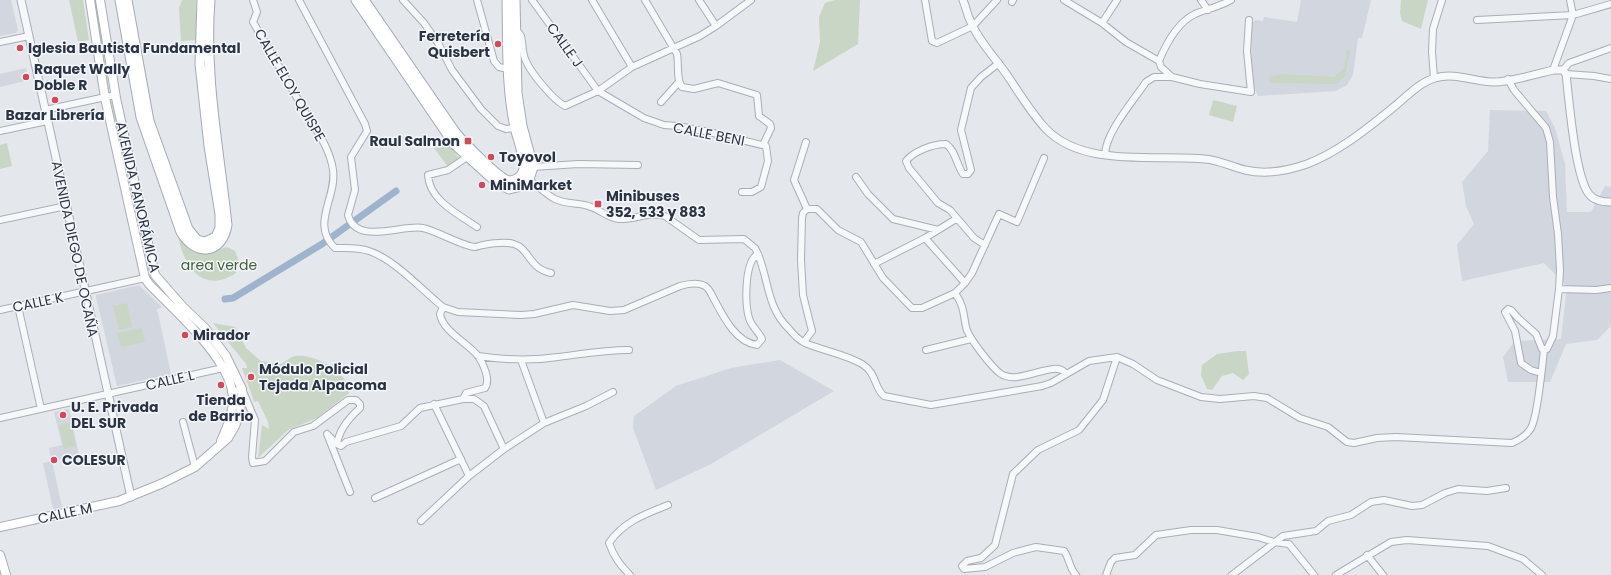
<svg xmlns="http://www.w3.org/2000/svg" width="1611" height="575" font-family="Poppins,sans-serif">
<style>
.built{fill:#d2d6de}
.green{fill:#c9d6c5}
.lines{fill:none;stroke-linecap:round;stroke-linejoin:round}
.canal{stroke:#9fb4cc;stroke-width:7}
.minor-casing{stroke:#a9aeb7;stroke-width:8}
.tertiary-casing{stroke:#a9aeb7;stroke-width:9}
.secondary-casing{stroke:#a9aeb7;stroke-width:10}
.primary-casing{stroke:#a3abb8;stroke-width:11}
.minor{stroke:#f7f8fa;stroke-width:6}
.tertiary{stroke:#f7f8fa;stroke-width:7}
.secondary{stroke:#fff;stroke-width:8}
.primary{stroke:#fff;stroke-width:9}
.poi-dot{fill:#d1495b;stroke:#f4f6f9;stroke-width:1.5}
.labels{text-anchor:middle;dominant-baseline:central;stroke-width:3;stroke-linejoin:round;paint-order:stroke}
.poi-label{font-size:14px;font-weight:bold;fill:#2b3445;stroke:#f4f6f9;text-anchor:start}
.street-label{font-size:14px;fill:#2b3445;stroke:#f4f6f9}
.park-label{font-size:14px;fill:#3f6138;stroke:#f4f6f9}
</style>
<rect width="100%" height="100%" fill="#e4e7ec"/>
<path class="built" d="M0 0H11L18 30 16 33 0 36Z
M1301 0H1371L1362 38H1358L1353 75 1347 85 1336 91 1258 96 1252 82 1251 26 1255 20 1263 21 1264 17 1297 22Z
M26 68 29 80 0 87V74Z
M1490 110 1546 111 1555 128 1565 164 1567 212H1591L1605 186 1611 187V326L1597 340 1566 344 1550 382H1508L1503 357 1515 341 1561 339 1567 286 1544 263 1462 281 1457 245 1474 224 1466 206 1462 182 1488 151Z
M139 285 162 307 156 310 158 313 171 374 117 386 96 297V295Z
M780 360 834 391 711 464 656 490 633 428 634 416 676 386 731 368Z
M69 409 79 455 52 461 62 507 53 509 43 463 51 461 49 448 62 445 54 412Z"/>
<path class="green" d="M69 0H83L89 40 78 42Z
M94 0H96L109 91 108 90Z
M182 0H196V40L181 41 179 8Z
M835 0H860L858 44 813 71 820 42 819 17 825 3Z
M1401 0H1428L1421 29 1402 21 1400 13Z
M1347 51H1350L1345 76 1336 84 1270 83 1269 77 1283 74 1334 77 1344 68Z
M1213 100 1237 106 1233 122 1209 115Z
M112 101 149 270V271L111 102Z
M445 140 459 158 448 167 434 148Z
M7 143 12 166 0 169V145Z
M184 236 216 250 227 247 235 251 239 262 236 273C204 294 185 269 178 237Z
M127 303 132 327 119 330 113 306Z
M213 323 235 327 246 348 261 361 281 364C284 362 288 359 292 357 303 353 320 360 330 366L333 365 351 388 349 393 317 418 288 430 258 458 262 425 269 429 268 422 258 401 254 402 253 398 242 368H247L246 364Z
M142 328 145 342 121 347 117 333Z
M1238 351H1246L1249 374 1243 380 1233 373 1222 376 1212 390 1207 389 1201 375 1202 365 1217 354Z
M71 422 76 446 64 449 59 425Z"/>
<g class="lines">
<path class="canal" d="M225 299 233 298 322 244 396 191"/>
<g class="minor-casing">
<path id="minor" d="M253 0 257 12 253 22C270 51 287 80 304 110 315 128 330 148 333 170 337 198 310 224 335 248 346 248 358 247 369 251 394 259 422 290 443 307L440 314C443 332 467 342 478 356 483 363 491 380 485 388L466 393 463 399
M299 0 365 124 367 131 351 157 355 190 348 215C356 246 403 224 423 228 437 231 462 246 475 247 477 247 481 245 483 245 493 243 504 241 514 244 530 249 528 268 551 273
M403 0 424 23 438 43 452 70 481 109 498 126 506 129 515 128
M477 0 494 61 499 67 508 69
M532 0 598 91 644 118 664 125 678 126 709 132 766 146 768 161 761 187 752 192H742
M592 0 632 67
M645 0 677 54C679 64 676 80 682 87L694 89 718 83 757 95 759 116 770 124 771 128 763 145
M699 0 716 26
M925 0 932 41 937 43 973 26 997 0
M1064 0 1102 23 1126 42 1159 61
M1201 0 1208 10
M1012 2 1013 0
M1477 20 1573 15 1611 4
M1102 23 1117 0
M515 36 519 33 521 36C523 43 522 54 526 61 531 73 553 100 565 106L598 91 632 67 700 36 716 26 751 0
M0 42 29 36
M1553 70 1573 15 1570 0
M1563 70 1569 63 1611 48
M1566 74 1594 76 1611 79
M1172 77 1161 67 1159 61C1166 44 1178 22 1195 14 1207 9 1219 7 1231 0
M1434 78 1432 52 1433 29 1442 0
M1508 79 1514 90 1546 128 1550 142 1553 197 1558 234 1560 270 1559 289 1553 336 1547 349H1542L1536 334 1518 318 1511 310 1508 309 1505 312 1515 331 1521 363 1531 370 1541 373
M661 102 678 83
M45 110 115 95
M0 131 47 121
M806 142 794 180 807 209
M470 155 448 170 428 175C429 200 458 214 477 227
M1105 155C1105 133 1134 100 1146 82L1154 77H1172L1200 84 1251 92 1247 51 1249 20
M533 167 578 164 638 165
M856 177 868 194 893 219 938 230
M528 180C538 185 545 194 555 199 567 205 580 202 591 207 600 210 610 219 619 219 635 220 649 211 665 216L699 240 744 239 755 248 758 254C769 281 767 308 789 329 793 334 799 340 805 343 824 351 845 354 862 364 877 373 874 388 884 396L931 405 1042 386 1051 383 1089 361 1117 357 1133 364 1157 380 1201 397 1220 399 1254 396 1267 398 1300 418 1328 427 1347 442 1354 443 1377 438 1396 437 1512 443C1519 440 1527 435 1531 428 1538 416 1542 366 1544 350
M0 220 66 206
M925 238 965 283
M985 245 974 238 950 210 938 203 909 168 906 161C914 151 933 144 946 144 956 151 956 164 963 174H968L971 170 961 130 971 88 981 77 999 63
M874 264 925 238 956 219
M1559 289 1596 290 1611 288
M955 293C964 306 963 312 966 327 968 337 992 368 1001 374 1019 386 1055 359 1065 373
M18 306 41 409
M443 307 458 312 521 315 534 314 573 305 610 311 624 310 680 286C687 284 698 282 705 286 710 289 712 296 715 301 724 318 736 342 757 345L762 339C759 332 751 326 749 318 745 304 744 261 758 254
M0 310 145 278
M804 342 812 331 803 295 801 260 802 218 803 213 807 209H817L838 230 861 242 883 278 912 308H922L955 293 965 283 972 273 999 214 1017 222 1044 158
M926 350 971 339
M478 356C505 360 531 361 558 357 582 354 604 350 629 350
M521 360 544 423
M231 392 242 389 255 420 252 457 253 463 265 461 294 432 313 426 348 400H356L360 404V408C350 417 339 430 337 444L341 446 346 442 401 426 420 408 463 399H474L484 406 504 449
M434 404 469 476
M0 418 223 368
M183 422 195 467
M337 444 327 434 350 492
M375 498 461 459
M421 521 469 476 504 449 544 423 586 406 613 392
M1367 555 1383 575
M630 575C620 565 614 557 609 543 623 522 645 514 668 505
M1076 575C1069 568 1070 559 1064 551L1036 547 1028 549 1013 553 985 567 964 569 962 566 967 561 981 558 995 545 1013 474 1038 450 1079 430 1103 400 1117 357
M1106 575 1111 562 1115 558 1135 555 1156 535 1191 530H1217L1258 537 1274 542 1289 544 1314 575
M1232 575 1283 536 1316 531 1328 521 1351 515 1371 502 1384 500 1412 506 1422 505 1445 493 1458 489 1487 491 1506 488
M1336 575 1391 542 1407 540 1488 546 1523 559 1542 575"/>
</g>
<g class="tertiary-casing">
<path id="tertiary" d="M21 0 131 497
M963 0C966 7 967 14 970 20 977 39 996 59 1007 75 1020 94 1031 113 1046 129 1084 168 1155 154 1205 159 1219 160 1232 167 1245 170 1266 175 1287 171 1307 164 1339 152 1369 127 1395 106 1407 96 1420 82 1435 78 1455 72 1475 82 1494 82 1510 82 1537 74 1553 70H1563L1566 74C1569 99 1575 177 1589 194 1594 201 1603 202 1611 202"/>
</g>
<g class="secondary-casing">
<path id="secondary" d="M90 0 105 98 145 278 149 284C175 311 229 357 233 396 234 411 227 428 221 441
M0 527 119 501 163 483 195 467 228 438 235 426 240 413 242 389 226 356 205 328 183 307 155 275 116 98 100 0
M0 555 6 575"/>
</g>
<g class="primary-casing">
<path id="primary" d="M120 0 141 117 181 232C196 257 222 254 227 225 219 149 204 76 210 0
M127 0 149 121 188 229 197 240 205 242 216 237 220 228V214L209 146 200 64 202 0
M356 0 454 144 496 182 509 189 517 187 525 182 530 176 533 167 522 126 517 93 515 0
M364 0 455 132C463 142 499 179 509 181 514 181 520 178 522 174 529 165 517 138 515 127 506 86 508 42 507 0"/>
</g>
<use href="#minor" class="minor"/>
<use href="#tertiary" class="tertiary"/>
<use href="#secondary" class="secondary"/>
<use href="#primary" class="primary"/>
</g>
<g class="poi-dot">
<circle cx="498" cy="44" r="4"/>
<circle cx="20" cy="48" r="4"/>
<circle cx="26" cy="77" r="4"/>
<circle cx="55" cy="100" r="4"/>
<rect x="464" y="137" width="8" height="8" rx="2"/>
<circle cx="491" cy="157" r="4"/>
<circle cx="482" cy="185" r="4"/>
<rect x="594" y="200" width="8" height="8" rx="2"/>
<circle cx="185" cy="335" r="4"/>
<circle cx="251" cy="377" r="4"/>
<circle cx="221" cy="385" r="4"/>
<circle cx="63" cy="415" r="4"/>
<circle cx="54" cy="460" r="4"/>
</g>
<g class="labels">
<g class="poi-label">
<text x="490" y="36" text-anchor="end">Ferretería<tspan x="490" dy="16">Quisbert</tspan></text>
<text x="28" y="48">Iglesia Bautista Fundamental</text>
<text x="34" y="69">Raquet Wally<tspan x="34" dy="16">Doble R</tspan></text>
<text x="55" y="115" text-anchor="middle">Bazar Librería</text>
<text x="460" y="141" text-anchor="end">Raul Salmon</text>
<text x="499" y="157">Toyovol</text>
<text x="490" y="185">MiniMarket</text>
<text x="606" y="196">Minibuses<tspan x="606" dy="16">352, 533 y 883</tspan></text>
<text x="193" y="335">Mirador</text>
<text x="259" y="369">Módulo Policial<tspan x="259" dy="16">Tejada Alpacoma</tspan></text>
<text x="221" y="400" text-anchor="middle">Tienda<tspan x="221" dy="16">de Barrio</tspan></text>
<text x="71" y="407">U. E. Privada<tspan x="71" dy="16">DEL SUR</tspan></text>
<text x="62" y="460">COLESUR</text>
</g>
<g class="street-label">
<text transform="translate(565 45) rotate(54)">CALLE J</text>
<text transform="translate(290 85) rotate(60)">CALLE ELOY QUISPE</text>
<text transform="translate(709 134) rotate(11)">CALLE BENI</text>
<text transform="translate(138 197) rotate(77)">AVENIDA PANORÁMICA</text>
<text transform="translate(75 249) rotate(78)">AVENIDA DIEGO DE OCAÑA</text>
<text transform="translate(38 302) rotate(-12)">CALLE K</text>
<text transform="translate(170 380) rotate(-13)">CALLE L</text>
<text transform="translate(65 513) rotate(-12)">CALLE M</text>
</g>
<g class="park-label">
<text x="219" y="265">area verde</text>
</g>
</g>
</svg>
